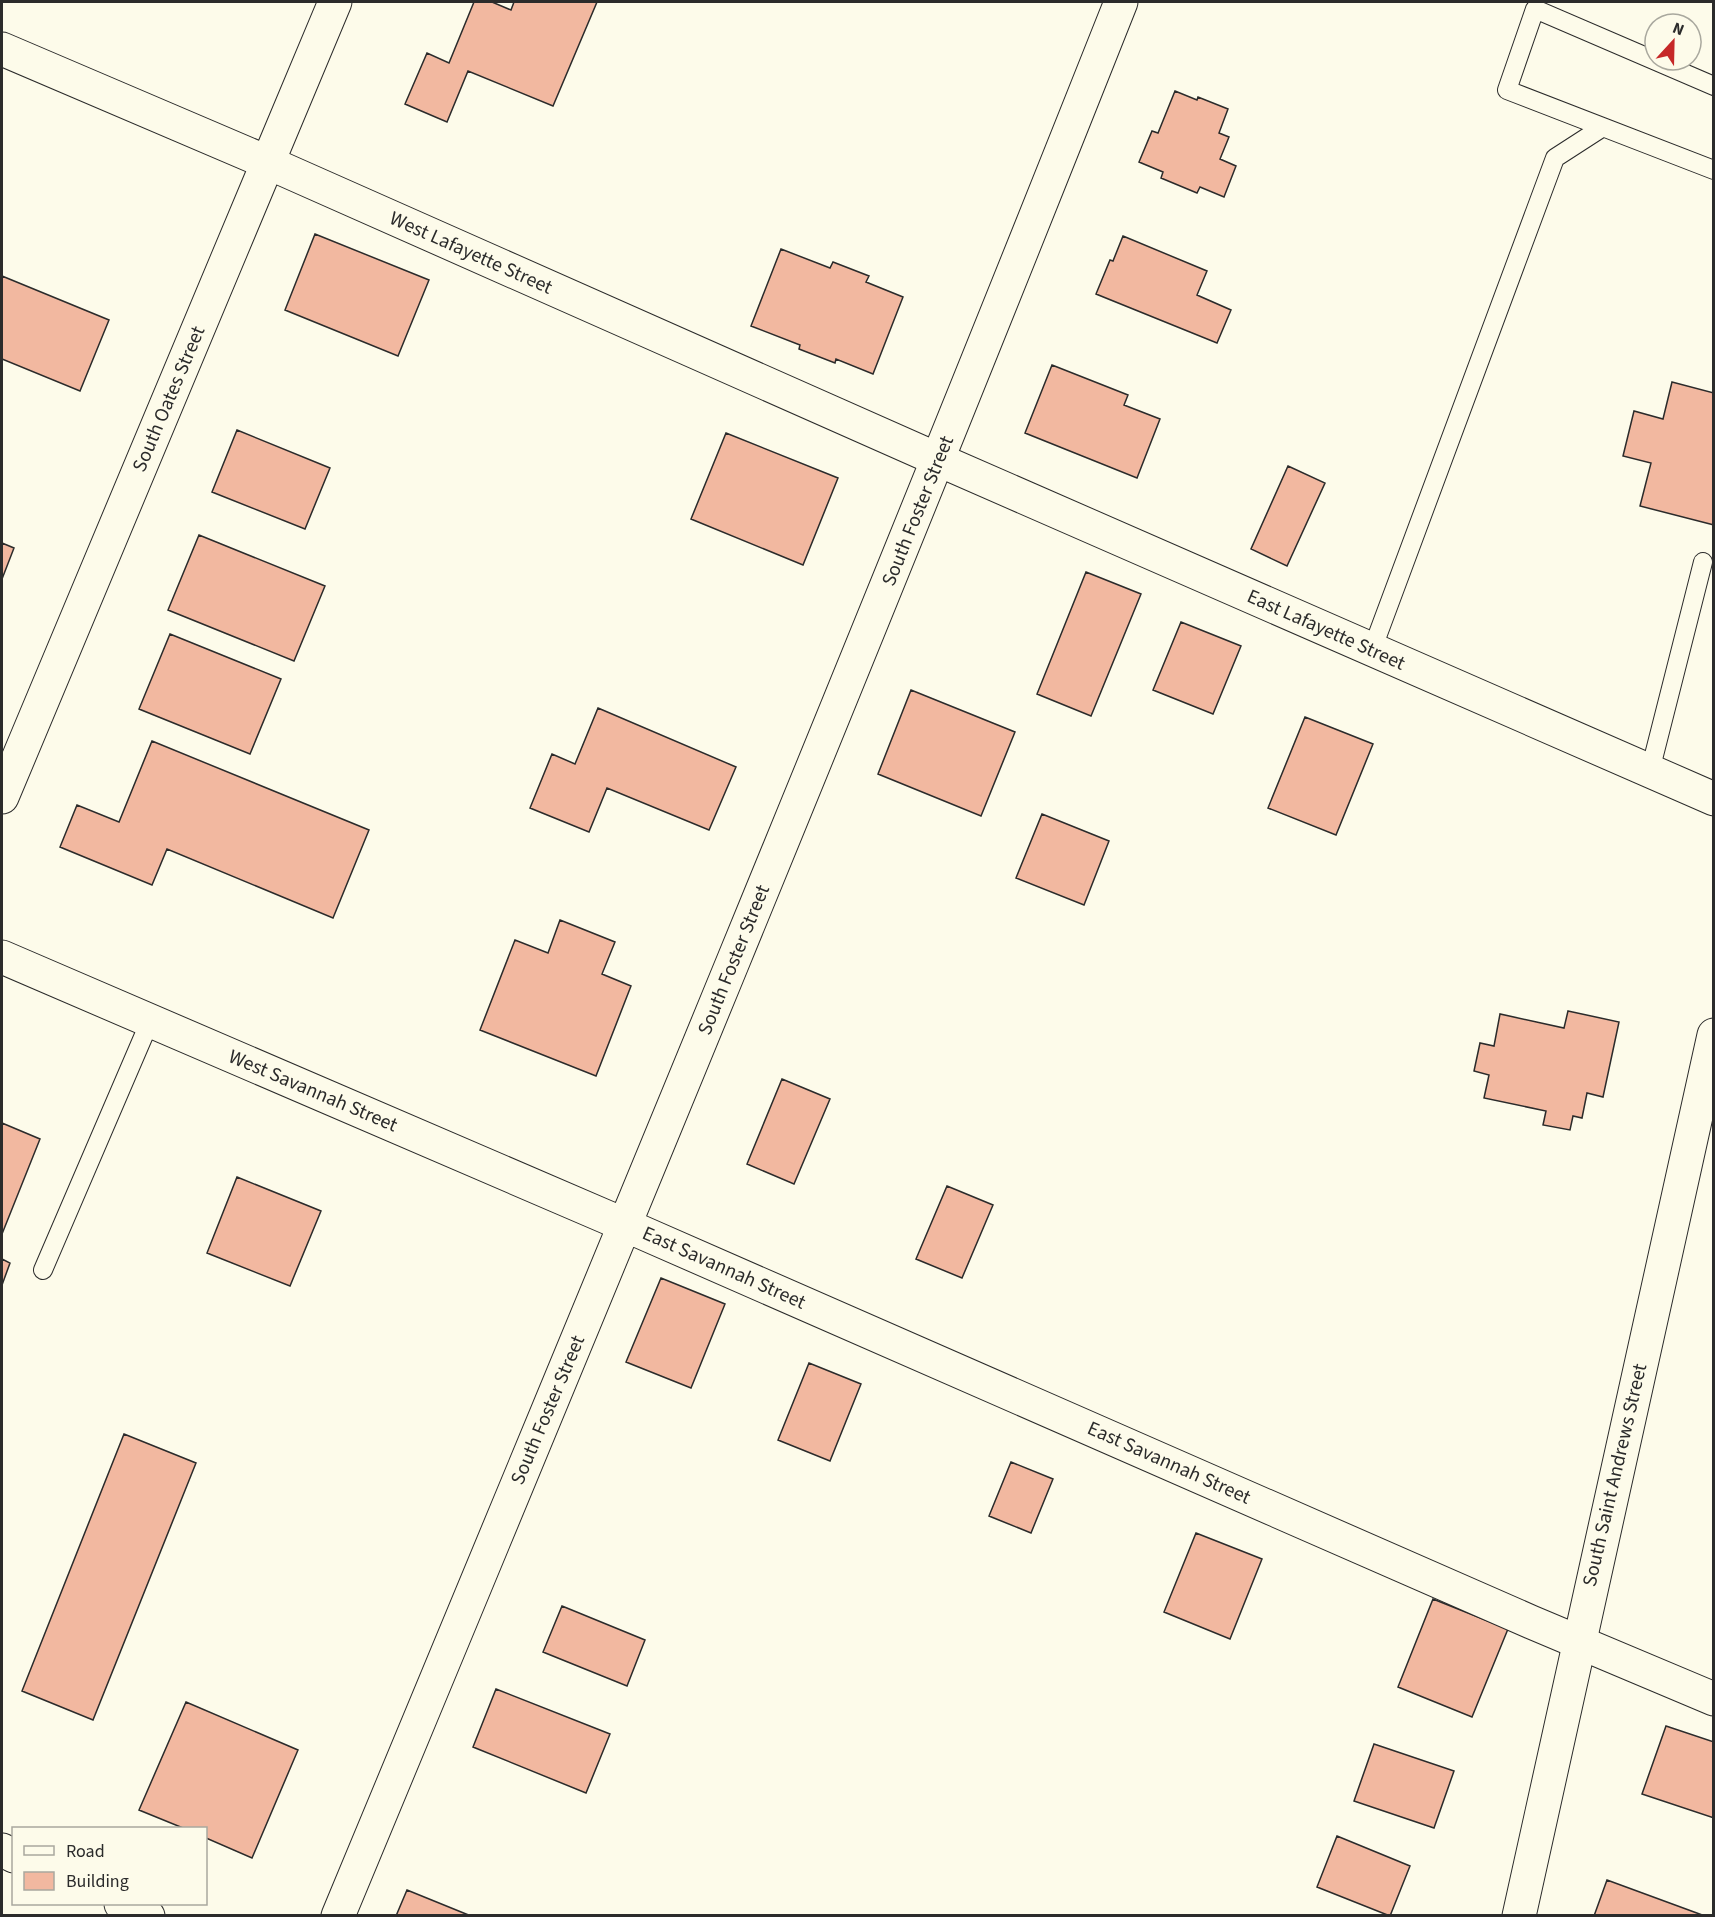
<svg xmlns="http://www.w3.org/2000/svg" width="1715" height="1917" font-family="'Source Sans 3',sans-serif">
<style>
.building{fill:#f2b8a0;stroke:#2b2b2b;stroke-width:1.5}
.lines{fill:none;stroke-linecap:round;stroke-linejoin:round}
.lane-casing{stroke:#2b2b2b;stroke-width:20}
.street-casing{stroke:#2b2b2b;stroke-width:35}
.secondary-casing{stroke:#2b2b2b;stroke-width:35}
.primary-casing{stroke:#2b2b2b;stroke-width:35}
.lane{stroke:#fdfbea;stroke-width:18}
.street{stroke:#fdfbea;stroke-width:33}
.secondary{stroke:#fdfbea;stroke-width:33}
.primary{stroke:#fdfbea;stroke-width:33}
.labels{text-anchor:middle;dominant-baseline:central;stroke-width:4.5;stroke-linejoin:round;paint-order:stroke}
.street-label{font-size:20px;fill:#2b2b2b;stroke:#fdfbea}
</style>
<rect width="100%" height="100%" fill="#fdfbea"/>
<path class="building" d="M474 2H492L511 10 514 2H597L553 106 468 71 447 122 405 104 427 53 449 63Z
M1175 91 1197 100 1198 97 1228 109 1219 133 1229 137 1220 159 1236 166 1224 197 1200 187 1197 193 1161 178 1163 172 1139 162 1152 131 1158 133Z
M315 234 429 280 398 356 285 310Z
M1123 236 1207 271 1197 295 1231 310 1217 343 1096 294 1110 260 1113 261Z
M781 249 830 268 833 262 869 276 866 282 903 297 873 374 836 359 835 363 799 349 800 345 751 326Z
M2 276 109 320 80 391 2 359Z
M1052 365 1128 395 1124 405 1160 419 1137 478 1025 433Z
M1672 382 1714 393V525L1640 506 1651 463 1623 456 1634 411 1663 419Z
M237 430 330 468 305 529 212 492Z
M726 433 838 478 803 565 691 519Z
M1288 466 1325 483 1287 566 1251 549Z
M199 535 325 586 294 661 168 610Z
M2 543 14 548 2 579Z
M1086 572 1141 594 1091 716 1037 694Z
M1181 622 1241 646 1213 714 1153 690Z
M170 634 281 679 250 754 139 709Z
M911 690 1015 732 981 816 878 774Z
M598 708 736 767 709 830 607 788 589 832 530 808 552 754 575 764Z
M1305 717 1373 744 1336 835 1268 808Z
M152 741 369 830 333 918 167 849 152 885 60 847 77 805 119 822Z
M1042 814 1109 841 1084 905 1016 878Z
M560 920 615 942 602 974 631 986 596 1076 480 1030 515 940 548 953Z
M1568 1011 1619 1022 1603 1097 1587 1093 1582 1118 1573 1116 1570 1130 1543 1125 1546 1111 1484 1098 1489 1075 1474 1071 1480 1043 1494 1046 1500 1014 1564 1028Z
M782 1079 830 1099 794 1184 747 1164Z
M2 1123 40 1139 2 1234Z
M237 1177 321 1211 290 1286 207 1253Z
M947 1186 993 1205 962 1278 916 1259Z
M2 1259 10 1263 2 1285Z
M661 1278 725 1304 691 1388 626 1362Z
M809 1363 861 1384 830 1461 778 1440Z
M124 1434 196 1463 93 1720 22 1691Z
M1011 1462 1053 1479 1031 1533 989 1516Z
M1196 1533 1262 1559 1230 1639 1164 1612Z
M1433 1599 1508 1629 1472 1717 1398 1687Z
M562 1606 645 1640 627 1686 543 1652Z
M496 1689 610 1734 586 1793 473 1747Z
M186 1702 298 1750 252 1858 206 1838V1828H183L139 1810Z
M1666 1726 1714 1742V1818L1642 1794Z
M1374 1744 1454 1771 1434 1828 1354 1801Z
M1337 1836 1410 1866 1390 1916 1317 1887Z
M1607 1880 1705 1916H1594Z
M407 1890 471 1916H396Z"/>
<g class="lines">
<g class="lane-casing">
<path id="lane" d="M1714 86 1535 9 1507 90 1714 170
M1372 650 1555 158 1603 127
M1650 771 1703 562
M43 1270 150 1021"/>
</g>
<g class="street-casing">
<path id="street" d="M2 957 625 1225 1531 1622 1714 1699
M2 1850 14 1856
M121 1904 148 1916
M338 1916C603 1279 867 642 1121 2"/>
</g>
<g class="secondary-casing">
<path id="secondary" d="M2 49 269 163 939 460 1714 799
M1519 1916 1714 1035"/>
</g>
<g class="primary-casing">
<path id="primary" d="M2 797 335 2"/>
</g>
<use href="#lane" class="lane"/>
<use href="#street" class="street"/>
<use href="#secondary" class="secondary"/>
<use href="#primary" class="primary"/>
</g>
<g class="labels">
<g class="street-label">
<text transform="translate(471 253) rotate(24)">West Lafayette Street</text>
<text transform="translate(169 399) rotate(-67)">South Oates Street</text>
<text transform="translate(918 511) rotate(-68)">South Foster Street</text>
<text transform="translate(1326 630) rotate(24)">East Lafayette Street</text>
<text transform="translate(734 960) rotate(-68)">South Foster Street</text>
<text transform="translate(313 1091) rotate(23)">West Savannah Street</text>
<text transform="translate(724 1268) rotate(24)">East Savannah Street</text>
<text transform="translate(548 1410) rotate(-67)">South Foster Street</text>
<text transform="translate(1169 1463) rotate(24)">East Savannah Street</text>
<text transform="translate(1615 1475) rotate(-77)">South Saint Andrews Street</text>
</g>
</g>
<rect width="1715" height="1917" fill="none" stroke="#2b2b2b" stroke-width="6"/>
<rect x="12" y="1827" width="195" height="78" fill="#fdfbea" stroke="#a9a89e" stroke-width="1.5"/>
<rect x="24" y="1846" width="30" height="9" fill="#fdfbea" stroke="#a9a89e" stroke-width="1.5"/>
<text x="66" y="1857" font-size="18" fill="#2b2b2b">Road</text>
<rect x="24" y="1872" width="30" height="18" fill="#f2b8a0" stroke="#a9a89e" stroke-width="1.5"/>
<text x="66" y="1887" font-size="18" fill="#2b2b2b">Building</text>
<g transform="translate(1673 42) rotate(22)"><circle r="28" fill="#fdfbea" stroke="#a9a89e" stroke-width="1.5"/>
<path d="M0-4.5L10 22L0 15L-10 22Z" fill="#c62828"/>
<text y="-9" font-size="16" font-weight="bold" text-anchor="middle" fill="#2b2b2b">N</text>
</g>
</svg>
